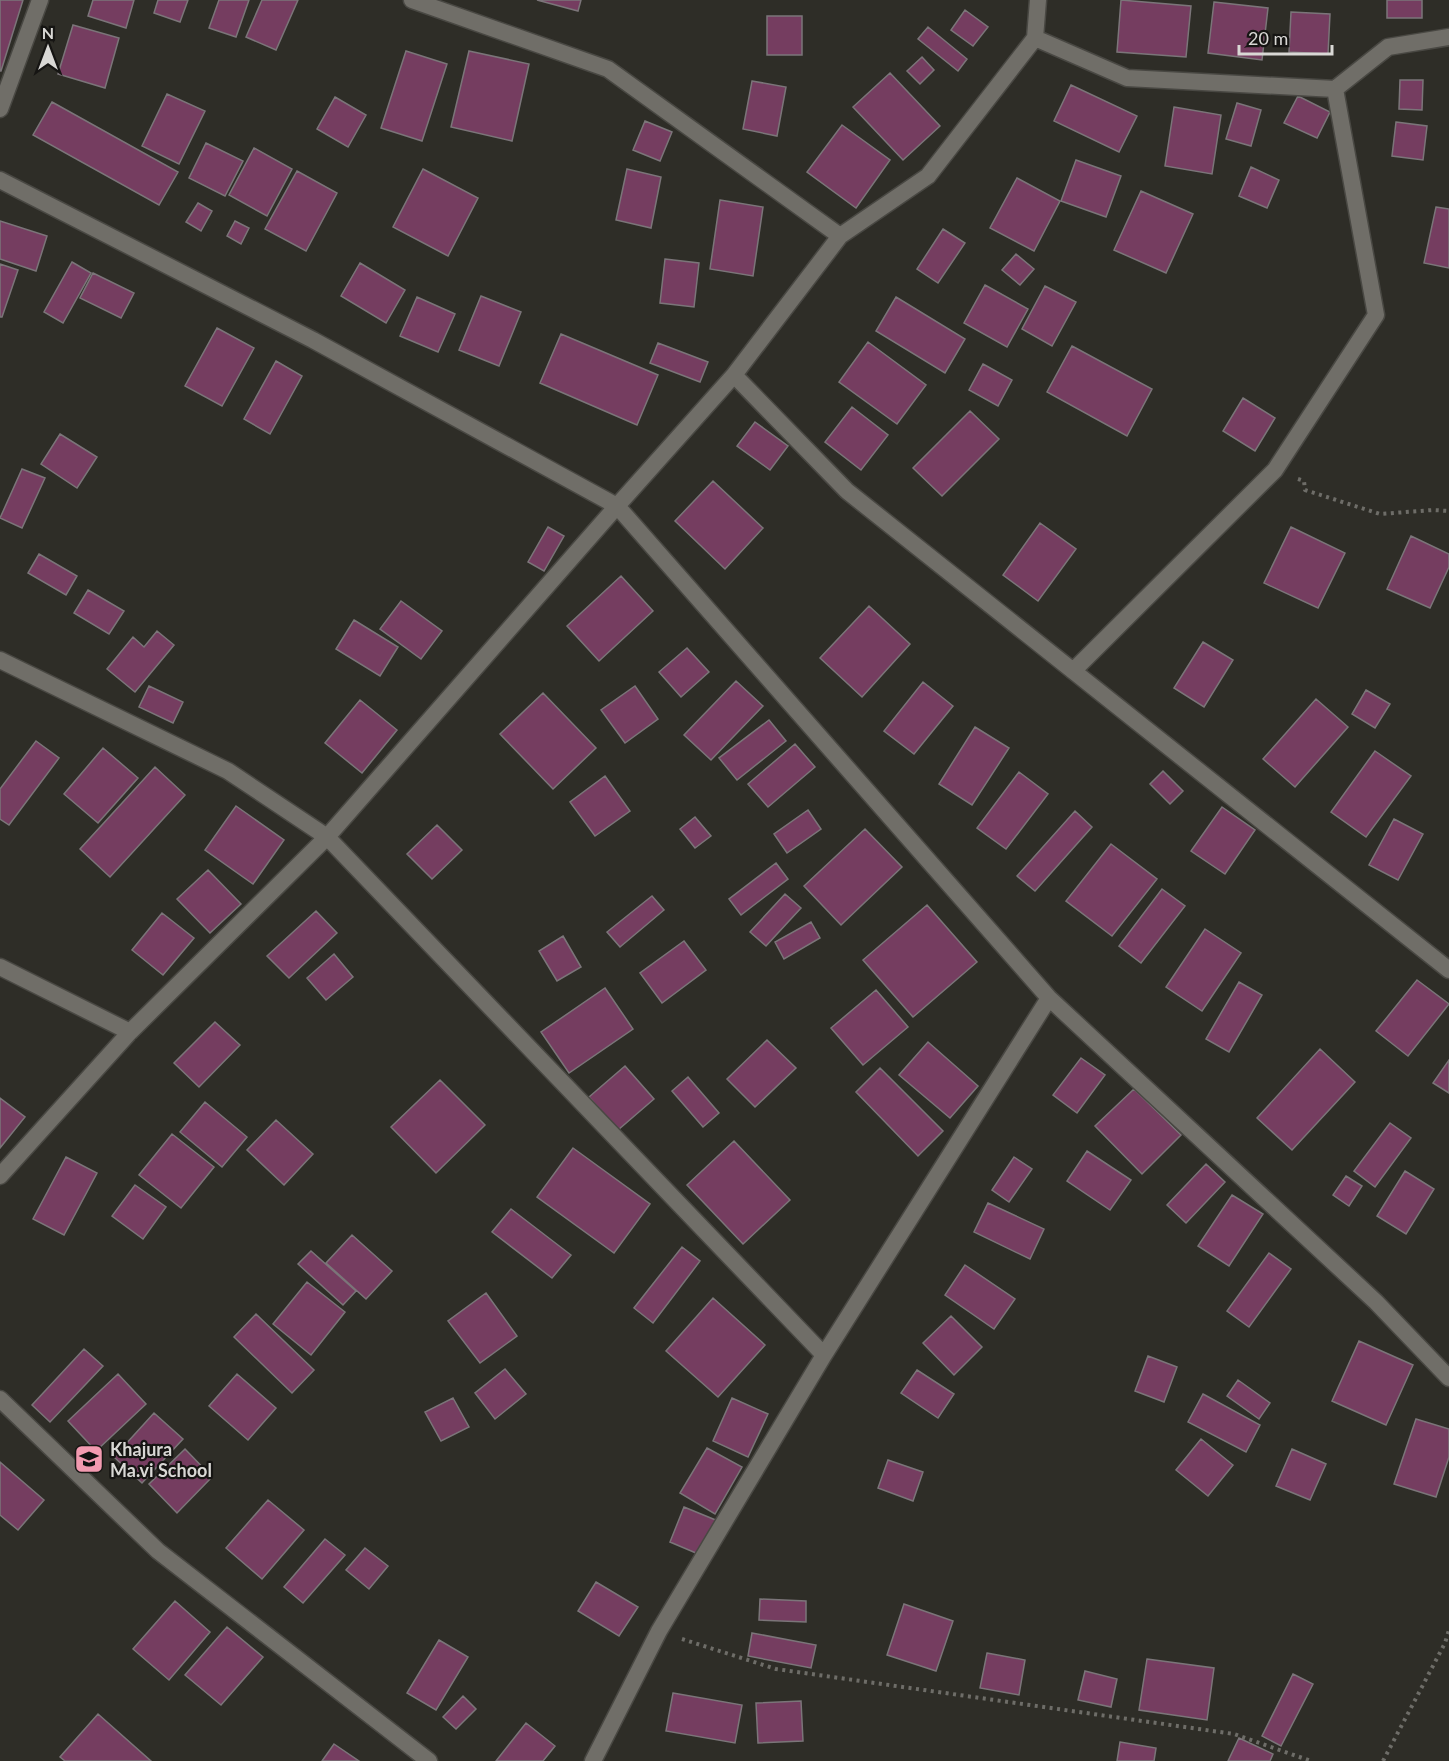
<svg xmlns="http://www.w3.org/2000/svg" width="1449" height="1761" font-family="Lato,sans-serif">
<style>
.building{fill:#753d60;stroke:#7b7579;stroke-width:1.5}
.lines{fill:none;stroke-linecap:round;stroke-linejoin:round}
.minor-casing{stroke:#494843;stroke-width:19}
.path{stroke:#6e6d68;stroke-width:4;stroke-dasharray:3 4.5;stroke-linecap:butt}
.minor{stroke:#706e68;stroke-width:16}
.labels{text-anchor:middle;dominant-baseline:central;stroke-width:4.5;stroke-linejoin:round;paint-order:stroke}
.poi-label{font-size:18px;font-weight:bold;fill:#d9d8d5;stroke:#161513;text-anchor:start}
</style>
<rect width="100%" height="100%" fill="#2e2d27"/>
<path class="building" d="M0 0H23L1 71H0Z
M93 0H134L126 28 88 16Z
M158 0H188L180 22 154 13Z
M219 0H249L236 37 209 28Z
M262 0H298L276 50 246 37Z
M537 0H581L578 11Z
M1121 0 1191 6 1186 57 1117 52Z
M1387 0H1422V18H1387Z
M1214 2 1268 8 1262 60 1208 53Z
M965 10 988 27 973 46 951 30Z
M1291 12 1330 14 1328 54 1289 52Z
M767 16H802V55H767Z
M73 25 119 38 105 88 58 74Z
M928 27 967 59 958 71 918 39Z
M406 51 447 64 422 141 381 128Z
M469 51 529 64 512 141 451 127Z
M922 57 934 70 920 84 907 71Z
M890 73 940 126 903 160 853 107Z
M1400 80H1423L1422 110 1399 109Z
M752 81 786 87 777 136 743 129Z
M1071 85 1137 116 1119 152 1054 121Z
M167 94 205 111 179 164 142 146Z
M1298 96 1330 112 1317 138 1284 123Z
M335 97 366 115 348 147 317 129Z
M52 102 178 172 159 205 33 135Z
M1237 103 1261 110 1251 146 1226 139Z
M1174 107 1221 115 1212 174 1165 166Z
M645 121 672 132 660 161 633 150Z
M1396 122 1427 126 1423 160 1392 156Z
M842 125 890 160 856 208 807 172Z
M206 143 243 161 225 196 189 178Z
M254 148 292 169 267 216 229 195Z
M1076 160 1121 176 1106 217 1061 201Z
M1251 167 1279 180 1267 208 1239 196Z
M423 169 478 198 448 256 393 227Z
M627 169 661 177 651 228 616 220Z
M297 171 337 193 306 251 265 229Z
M1017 178 1060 201 1034 251 990 228Z
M1141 191 1193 214 1166 273 1114 250Z
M720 200 763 207 753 276 710 269Z
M198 203 212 211 201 231 186 222Z
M1436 207 1449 209V268L1424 263Z
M0 221 47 236 36 271 0 259Z
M235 221 249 228 241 244 227 236Z
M943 229 965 243 938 283 917 269Z
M1016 254 1034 269 1020 285 1002 270Z
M665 259 699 263 694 307 660 303Z
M72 262 91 273 63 323 44 312Z
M360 263 405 290 386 323 341 296Z
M0 264 18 270 2 317H0Z
M93 273 134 293 121 318 80 298Z
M985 285 1028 309 1007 347 964 323Z
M1045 286 1076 302 1052 346 1022 329Z
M481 296 521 312 499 366 459 350Z
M417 297 455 314 438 352 400 336Z
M896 297 965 339 945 373 876 331Z
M217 328 254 348 222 406 185 386Z
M561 334 658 375 637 425 540 383Z
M868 342 926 385 897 424 839 382Z
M658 343 708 362 700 382 650 363Z
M1072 346 1152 389 1127 436 1047 392Z
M276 361 302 376 270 434 244 419Z
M983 364 1012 380 998 406 969 390Z
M1243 398 1275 418 1255 451 1223 431Z
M852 407 888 435 861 470 825 442Z
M970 411 999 439 942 496 913 468Z
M755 422 788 446 770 470 737 446Z
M60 434 97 457 77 488 41 464Z
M22 469 45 478 22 528 0 518Z
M713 481 763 528 725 569 675 521Z
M1040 523 1076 549 1038 601 1003 575Z
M548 527 564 536 544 571 528 562Z
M1291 527 1345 553 1318 608 1264 583Z
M1411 536 1449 554V567L1430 608 1387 589Z
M39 554 77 576 66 595 28 573Z
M621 576 653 611 599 661 567 626Z
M88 590 124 611 109 634 74 613Z
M401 601 442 631 421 659 380 629Z
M869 606 910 644 862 697 820 658Z
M354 620 398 647 380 676 336 649Z
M157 631 174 645 135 692 107 669 133 637 144 647Z
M1203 642 1233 660 1204 707 1174 688Z
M687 648 709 672 681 697 659 672Z
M736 681 763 706 711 760 684 735Z
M923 682 953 706 914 754 884 731Z
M149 686 183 702 173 723 139 707Z
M635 686 658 719 625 743 601 710Z
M1366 690 1390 704 1375 728 1352 714Z
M543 693 596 748 553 789 500 734Z
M1316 699 1348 727 1295 787 1263 759Z
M360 700 397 730 362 773 325 743Z
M769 720 786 741 737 780 719 758Z
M975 727 1009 748 972 805 939 784Z
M36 741 59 758 9 825 0 819V789Z
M795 744 815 767 768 807 748 784Z
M103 748 138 778 98 823 64 794Z
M1375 751 1411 776 1366 837 1331 812Z
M155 767 185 795 110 877 80 849Z
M1163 771 1183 791 1170 804 1150 784Z
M1019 772 1048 794 1006 849 977 828Z
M605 776 630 811 595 836 570 802Z
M236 806 284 840 253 884 205 850Z
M1222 807 1255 830 1225 874 1191 851Z
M808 810 821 829 787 853 774 834Z
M1075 811 1092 827 1035 891 1017 876Z
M695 817 711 836 695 848 680 829Z
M1394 819 1423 834 1398 880 1369 865Z
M437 825 462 850 432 879 407 854Z
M865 829 902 867 841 925 804 886Z
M1111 844 1157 879 1112 936 1066 901Z
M776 863 788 879 741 915 729 899Z
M208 870 241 904 210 933 177 899Z
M1162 889 1185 906 1141 963 1119 946Z
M785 894 801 908 766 946 750 932Z
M652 896 664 910 620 947 607 932Z
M927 905 977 962 913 1017 863 960Z
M316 911 337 933 289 978 267 956Z
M162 913 194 938 163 975 132 950Z
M811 922 820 938 784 959 775 942Z
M1205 929 1241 953 1202 1011 1166 987Z
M563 936 581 967 557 981 539 951Z
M684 941 706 970 662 1003 640 973Z
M334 954 353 977 326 1000 307 978Z
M1417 980 1449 1004 1408 1056 1376 1031Z
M1239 982 1262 995 1229 1052 1206 1039Z
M605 988 633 1029 569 1073 541 1032Z
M876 990 908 1027 863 1065 831 1028Z
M215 1022 240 1045 199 1087 174 1063Z
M767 1040 796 1068 755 1107 727 1079Z
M928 1042 978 1086 950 1118 899 1075Z
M1320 1049 1355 1082 1292 1150 1257 1118Z
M1081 1058 1105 1075 1077 1113 1053 1095Z
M1449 1060V1093L1433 1083Z
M625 1066 654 1099 618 1130 589 1097Z
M880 1068 943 1131 918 1156 856 1092Z
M688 1077 719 1113 703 1127 672 1091Z
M440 1080 485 1125 436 1173 391 1127Z
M1134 1089 1181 1135 1142 1174 1095 1126Z
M0 1098 25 1117 0 1148Z
M205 1102 247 1137 222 1167 180 1132Z
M276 1120 313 1154 284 1185 247 1150Z
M1390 1123 1411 1138 1375 1187 1354 1171Z
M172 1134 214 1167 181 1208 139 1175Z
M734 1141 790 1200 743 1244 687 1185Z
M573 1148 650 1204 614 1253 537 1197Z
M1087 1151 1131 1180 1110 1210 1067 1181Z
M66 1157 97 1173 64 1235 33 1219Z
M1014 1157 1032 1169 1009 1202 992 1190Z
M1206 1164 1225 1182 1186 1223 1167 1205Z
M1405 1171 1434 1189 1406 1234 1377 1216Z
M1346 1176 1362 1186 1349 1206 1333 1195Z
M135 1185 166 1207 143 1239 112 1216Z
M1232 1195 1263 1214 1229 1266 1198 1246Z
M988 1203 1044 1229 1030 1259 974 1232Z
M511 1209 571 1255 552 1278 492 1232Z
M352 1235 392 1271 366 1299 326 1263Z
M682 1247 700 1261 653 1323 634 1308Z
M311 1251 356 1291 343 1305 298 1264Z
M1269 1253 1291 1269 1249 1327 1227 1311Z
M965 1265 1015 1299 994 1329 945 1295Z
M307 1282 345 1312 311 1355 273 1324Z
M486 1293 517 1336 480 1363 448 1321Z
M713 1298 765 1345 718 1397 666 1351Z
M256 1314 314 1370 292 1393 234 1337Z
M951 1316 982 1347 954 1375 923 1343Z
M1359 1341 1413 1365 1386 1425 1332 1401Z
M84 1349 103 1366 50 1422 32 1405Z
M1148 1356 1177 1367 1164 1402 1135 1391Z
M505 1369 526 1394 495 1419 475 1393Z
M917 1370 954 1394 938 1418 901 1393Z
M118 1374 146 1404 96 1451 68 1421Z
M237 1374 276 1408 248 1440 209 1406Z
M1238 1380 1270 1403 1259 1419 1227 1396Z
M1203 1394 1260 1425 1246 1452 1188 1422Z
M453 1398 469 1427 441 1441 425 1412Z
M732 1398 768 1414 748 1457 713 1441Z
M154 1413 183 1439 142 1483 114 1457Z
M1416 1419 1449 1429V1457L1436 1497 1394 1484Z
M1201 1439 1233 1465 1208 1496 1176 1470Z
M707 1448 742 1467 715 1514 680 1493Z
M185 1449 212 1477 177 1513 149 1484Z
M1292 1449 1326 1464 1310 1500 1276 1486Z
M888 1460 923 1472 913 1501 878 1488Z
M0 1462 44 1500 18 1530 0 1515Z
M268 1500 304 1530 262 1579 226 1548Z
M684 1507 718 1521 703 1556 670 1542Z
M325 1539 345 1555 303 1603 284 1587Z
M365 1548 388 1566 369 1589 346 1570Z
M596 1582 638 1607 619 1636 578 1611Z
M760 1599 806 1601V1622L759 1620Z
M175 1601 210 1632 169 1680 133 1649Z
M904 1604 953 1621 936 1671 887 1655Z
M227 1627 263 1657 221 1705 185 1675Z
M752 1633 816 1645 811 1668 748 1656Z
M439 1640 468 1657 436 1710 407 1693Z
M987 1653 1025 1660 1019 1695 980 1688Z
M1147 1659 1214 1668 1207 1720 1139 1710Z
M1085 1671 1117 1679 1111 1707 1078 1700Z
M1293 1674 1313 1684 1281 1746 1262 1736Z
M673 1693 742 1705 735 1743 666 1731Z
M463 1696 476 1709 456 1729 443 1717Z
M801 1701 803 1741 758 1743 756 1703Z
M98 1714 151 1761H65L60 1757Z
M526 1723 555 1746 543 1761H496Z
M1239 1738 1273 1754 1270 1761H1228Z
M1120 1742 1156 1748 1154 1761H1117Z
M334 1744 359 1761H322Z"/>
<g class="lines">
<g class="minor-casing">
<path id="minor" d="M412 0 608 69 840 236
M1035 38 1127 78 1335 89 1388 47 1449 37
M0 109 40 0
M0 180 313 340 617 506 1049 998 1376 1302 1449 1378
M734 375 847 491 1449 970
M0 660 228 771 327 837 824 1355
M1073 671 1275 470 1376 315 1335 89
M0 967 130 1032
M0 1176 130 1032 327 837 617 506 734 375 840 236 928 176 1035 38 1038 0
M0 1399 158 1551 429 1761
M593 1761 659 1631 824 1355 1049 998"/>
</g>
<path class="path" d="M1298 479 1304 481 1305 490 1380 514 1433 510 1449 511
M682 1639 776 1669 1234 1734 1311 1761
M1383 1761 1445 1643 1449 1630"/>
<use href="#minor" class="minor"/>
</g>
<defs>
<g id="school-square" transform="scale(1.5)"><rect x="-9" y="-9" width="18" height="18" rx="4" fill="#f29ab0" stroke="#161513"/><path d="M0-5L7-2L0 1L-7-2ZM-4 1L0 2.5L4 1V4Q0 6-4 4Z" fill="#111"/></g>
</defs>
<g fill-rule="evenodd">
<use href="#school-square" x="89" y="1459"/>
</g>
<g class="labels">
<g class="poi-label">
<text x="110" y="1449">Khajura<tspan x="110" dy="21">Ma.vi School</tspan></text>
</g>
</g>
<g transform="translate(48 48)" stroke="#161513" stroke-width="4.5" paint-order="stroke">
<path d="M0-4.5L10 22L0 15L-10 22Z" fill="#d9d8d5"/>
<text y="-9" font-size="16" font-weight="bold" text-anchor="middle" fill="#d9d8d5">N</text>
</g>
<path d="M1239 45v9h93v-9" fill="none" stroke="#d9d8d5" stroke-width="3"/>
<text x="1248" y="45" font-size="18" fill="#d9d8d5" stroke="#161513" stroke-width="4.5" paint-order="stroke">20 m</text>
</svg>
